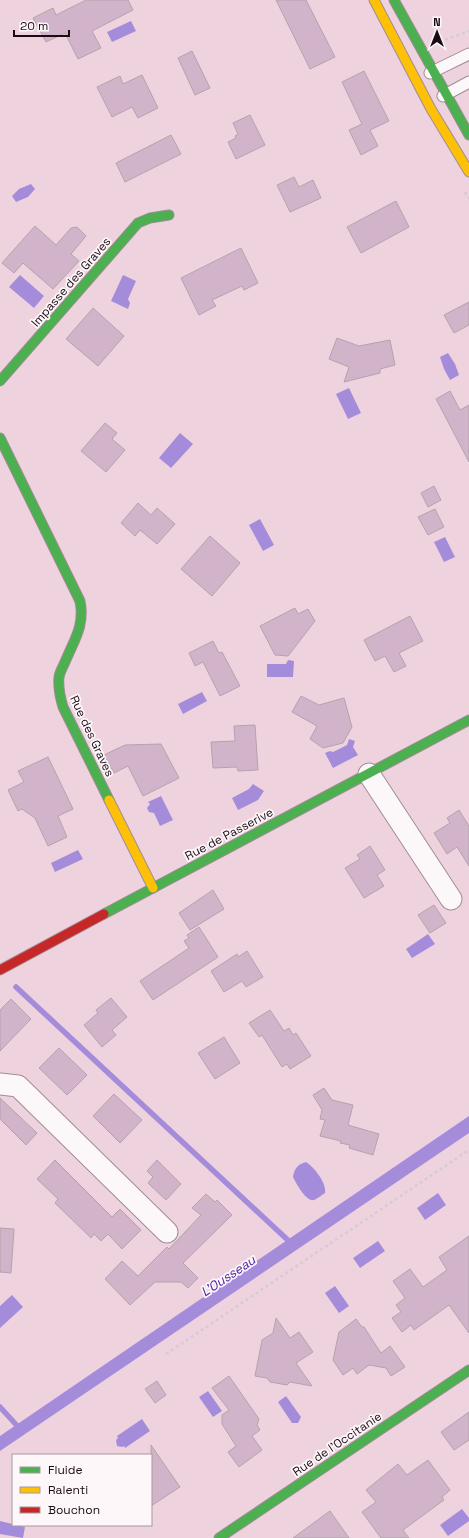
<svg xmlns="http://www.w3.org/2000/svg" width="469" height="1538" font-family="'Space Grotesk',sans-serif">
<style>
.water{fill:#a48cdb}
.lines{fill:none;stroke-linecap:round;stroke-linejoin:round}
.stream{stroke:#a48cdb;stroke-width:5.5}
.building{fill:#d2b4ca;stroke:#b5a2ac}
.lane-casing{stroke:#a08c95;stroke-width:13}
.street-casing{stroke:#a08c95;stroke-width:23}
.fast-casing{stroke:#a08c95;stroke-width:11}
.slow-casing{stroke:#a08c95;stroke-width:11}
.jam-casing{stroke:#a08c95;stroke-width:11}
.path{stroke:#d4ccd0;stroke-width:2.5;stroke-dasharray:3 3;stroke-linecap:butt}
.lane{stroke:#fcf8fa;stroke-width:11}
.street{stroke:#fcf8fa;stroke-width:21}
.fast{stroke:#4caf50;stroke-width:9}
.slow{stroke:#ffc107;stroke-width:9}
.jam{stroke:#c62828;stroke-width:9}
.labels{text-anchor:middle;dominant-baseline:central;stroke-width:3.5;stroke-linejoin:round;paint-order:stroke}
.street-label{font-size:12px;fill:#1b0b12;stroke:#fdf7f9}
.water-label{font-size:13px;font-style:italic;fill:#4f23a4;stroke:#fdf7f9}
</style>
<rect width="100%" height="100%" fill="#eed3de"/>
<path class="water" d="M131 21 136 31 112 42 107 32Z
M31 184 35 189 28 197 16 202 12 196 19 189Z
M20 275 44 296 34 308 9 287Z
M123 275 136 281 128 299 130 303 128 309 111 301Z
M448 353 455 364 459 375 450 380 444 369 440 357Z
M349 388 361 413 348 419 336 394Z
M180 433 193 444 171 468 159 458Z
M260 519 274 545 263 551 249 525Z
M445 537 455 557 444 562 434 542Z
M288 660 294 661 293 677H267V664H286Z
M202 692 207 701 183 714 178 704Z
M349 739 355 741 353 747 358 755 333 768 325 753 330 751 333 752 347 745Z
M253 784 264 791 258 800 238 810 232 798 249 789Z
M161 796 173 820 160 826 154 813 149 812 147 808 150 804 148 802Z
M78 850 83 859 55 872 51 863Z
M428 934 435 944 412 958 406 949Z
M469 1116V1133L0 1451V1436Z
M306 1162C314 1167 327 1183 325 1193 322 1195 317 1199 314 1200 306 1202 296 1183 293 1177 294 1169 298 1164 306 1162Z
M438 1193 446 1205 425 1220 417 1208Z
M378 1241 385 1251 360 1268 353 1258Z
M335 1286 349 1306 339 1313 325 1293Z
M12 1295 23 1307 0 1328V1306Z
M208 1391 222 1411 213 1417 199 1397Z
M286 1396 301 1417 298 1423H292L278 1402Z
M142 1419 150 1431 125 1448 124 1446 122 1447 117 1446 116 1440 118 1438 117 1436Z
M462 1509 469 1518V1521L448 1536 440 1525Z
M0 1521 25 1527 23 1538 0 1534Z"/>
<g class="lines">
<path class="stream" d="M16 987 292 1244
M0 1407 21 1430"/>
</g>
<path class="building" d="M86 0H128L133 10 92 31 101 48 78 59 65 33 46 42 33 18 53 8 56 15Z
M276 0H306L335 57 310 69Z
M192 51 210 88 195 95 178 58Z
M364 71 389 121 370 130 378 146 361 155 349 130 362 124 342 82Z
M142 75 158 108 138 118 132 107 112 117 97 87 120 76 123 84Z
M250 115 265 145 236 159 228 142 236 138 235 136 238 134 233 123Z
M171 135 181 154 125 182 116 163Z
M294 177 299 187 313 180 321 198 290 212 277 185Z
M396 201 409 227 361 253 347 227Z
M35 226 56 245 71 228 77 227 86 236 71 254 79 261 53 289 23 263 14 273 2 263Z
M241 248 258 283 244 290 242 286 212 300 216 306 199 315 181 278Z
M469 302V325L454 333 444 315Z
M93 308 124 336 98 366 66 339Z
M337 338 359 346 390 340 395 365 380 369V373L344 382 349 367 329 359Z
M450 391 460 410 469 405V462L436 399Z
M105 423 117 433 112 439 125 450 106 472 81 451Z
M434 486 441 500 428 507 421 493Z
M138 503 151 515 157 508 175 524 157 544 140 530 135 536 121 523Z
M435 509 444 527 428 535 418 517Z
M210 536 240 563 212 596 181 569Z
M295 608 298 614 308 609 315 621 288 656 275 655 260 626Z
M410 616 423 641 399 653 406 666 394 672 385 656 375 661 364 640Z
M213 641 219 653 222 652 240 686 220 696 203 662 195 666 189 653Z
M301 696 319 705 344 698 352 727 343 743 323 748 310 739 317 726 292 712Z
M255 725 258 770 238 771 237 767 213 768 211 742 235 741 234 726Z
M161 744 179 778 143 796 128 766 114 773 104 755 125 745Z
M48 757 73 809 58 816 67 837 48 846 35 818 22 809 18 811 8 790 24 782 18 771Z
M459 810 469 826V866L457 847 447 854 434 833 450 823 447 818Z
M370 846 385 870 377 875 384 886 364 898 345 868 360 859 357 855Z
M213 890 224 909 190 930 179 913Z
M434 905 446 923 430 933 418 915Z
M199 927 218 957 153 1000 140 981 189 948 184 941 189 938 187 935Z
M247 951 263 977 246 987 242 981 224 992 211 971 237 954 238 957Z
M111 998 127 1017 112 1030 116 1035 102 1047 84 1025 98 1013 96 1010Z
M11 999 31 1019 0 1051V1010Z
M270 1010 284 1031 289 1028 293 1035 296 1033 311 1056 290 1069 287 1064 282 1067 262 1035 259 1037 249 1023Z
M224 1037 240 1063 215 1079 198 1053Z
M59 1048 87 1075 67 1095 39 1068Z
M324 1088 332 1100 353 1105 348 1125 379 1134 373 1155 349 1148 350 1145 340 1143 341 1141 320 1136 325 1120 320 1119 322 1110 313 1095Z
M114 1094 142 1120 120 1143 93 1116Z
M0 1098 37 1133 26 1145 0 1119Z
M55 1160 112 1217 120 1209 141 1230 122 1249 108 1234 101 1241 94 1234 91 1238 55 1203 58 1199 37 1179Z
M157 1160 181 1184 166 1200 148 1183 153 1177 147 1171Z
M206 1194 215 1202 217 1200 232 1215 183 1263 198 1278 188 1288 181 1282H155L130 1305 105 1279 122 1261 138 1276 167 1247 169 1249 201 1215 192 1208Z
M0 1228 14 1229 11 1273 0 1272Z
M469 1236V1333L449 1305 414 1330 411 1325 402 1332 392 1318 401 1312 396 1305 405 1298 393 1281 410 1269 423 1287 447 1270 439 1257Z
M276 1318 290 1338 299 1332 313 1352 296 1363 312 1386 290 1382 287 1385 270 1382 267 1378 255 1376 262 1340 273 1333Z
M356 1319 362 1327H364L381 1353 390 1346 405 1367 391 1376 386 1368 369 1365 357 1374 353 1368 343 1375 333 1360 339 1332Z
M229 1376 259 1419 257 1425 260 1430 252 1436 262 1450 239 1467 228 1452 236 1446 222 1424V1415L229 1410 212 1388Z
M157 1381 166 1395 155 1403 145 1389Z
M469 1412V1440L454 1450 441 1432Z
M151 1445 180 1487 151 1506Z
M428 1460 450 1490 442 1497 444 1500 403 1530 409 1538H381L362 1512 376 1502 366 1490 398 1464 407 1475Z
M330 1511 349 1538H293L323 1516Z"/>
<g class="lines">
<g class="lane-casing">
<path id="lane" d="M430 73 469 54
M443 96 469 82"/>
</g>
<g class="street-casing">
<path id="street" d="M369 774 451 899
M0 1084 18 1086 167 1232"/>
</g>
<g class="fast-casing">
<path id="fast" d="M394 0 469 135
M0 381 138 223 150 218 169 215
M0 438 80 601C85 626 74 640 65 662 63 667 60 671 59 677 58 687 60 697 63 707L109 800
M104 914 469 720
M219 1538 469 1370"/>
</g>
<g class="slow-casing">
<path id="slow" d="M374 0 431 109 469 172
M109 800 153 888"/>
</g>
<g class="jam-casing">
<path id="jam" d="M0 970 104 914"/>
</g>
<path class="path" d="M439 39H448L469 31
M465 192 469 198
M166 1354 469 1150"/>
<use href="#lane" class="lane"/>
<use href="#street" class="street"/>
<use href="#fast" class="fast"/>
<use href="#slow" class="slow"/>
<use href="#jam" class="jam"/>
</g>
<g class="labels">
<g class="street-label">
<text transform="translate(71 282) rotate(-49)">Impasse des Graves</text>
<text transform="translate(92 736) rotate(65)">Rue des Graves</text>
<text transform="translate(229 834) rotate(-28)">Rue de Passerive</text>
<text transform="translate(337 1444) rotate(-34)">Rue de l'Occitanie</text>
</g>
<g class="water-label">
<text transform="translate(228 1276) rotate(-34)">L'Ousseau</text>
</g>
</g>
<rect x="12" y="1454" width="140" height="72" fill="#fdf7f9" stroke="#a3999d"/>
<rect x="20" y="1467" width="20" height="6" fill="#4caf50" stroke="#a3999d"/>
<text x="48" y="1474" font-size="12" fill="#1b0b12">Fluide</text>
<rect x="20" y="1487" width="20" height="6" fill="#ffc107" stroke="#a3999d"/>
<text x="48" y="1494" font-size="12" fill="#1b0b12">Ralenti</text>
<rect x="20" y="1507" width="20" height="6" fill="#c62828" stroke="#a3999d"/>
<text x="48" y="1514" font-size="12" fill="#1b0b12">Bouchon</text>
<g transform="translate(437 32)" stroke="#fdf7f9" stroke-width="3" paint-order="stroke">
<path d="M0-3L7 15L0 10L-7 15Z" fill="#1b0b12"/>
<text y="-6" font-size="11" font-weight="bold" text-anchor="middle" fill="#1b0b12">N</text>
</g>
<path d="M14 30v6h55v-6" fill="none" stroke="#1b0b12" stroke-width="2"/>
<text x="20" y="30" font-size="12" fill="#1b0b12" stroke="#fdf7f9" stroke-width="3" paint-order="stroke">20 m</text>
</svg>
